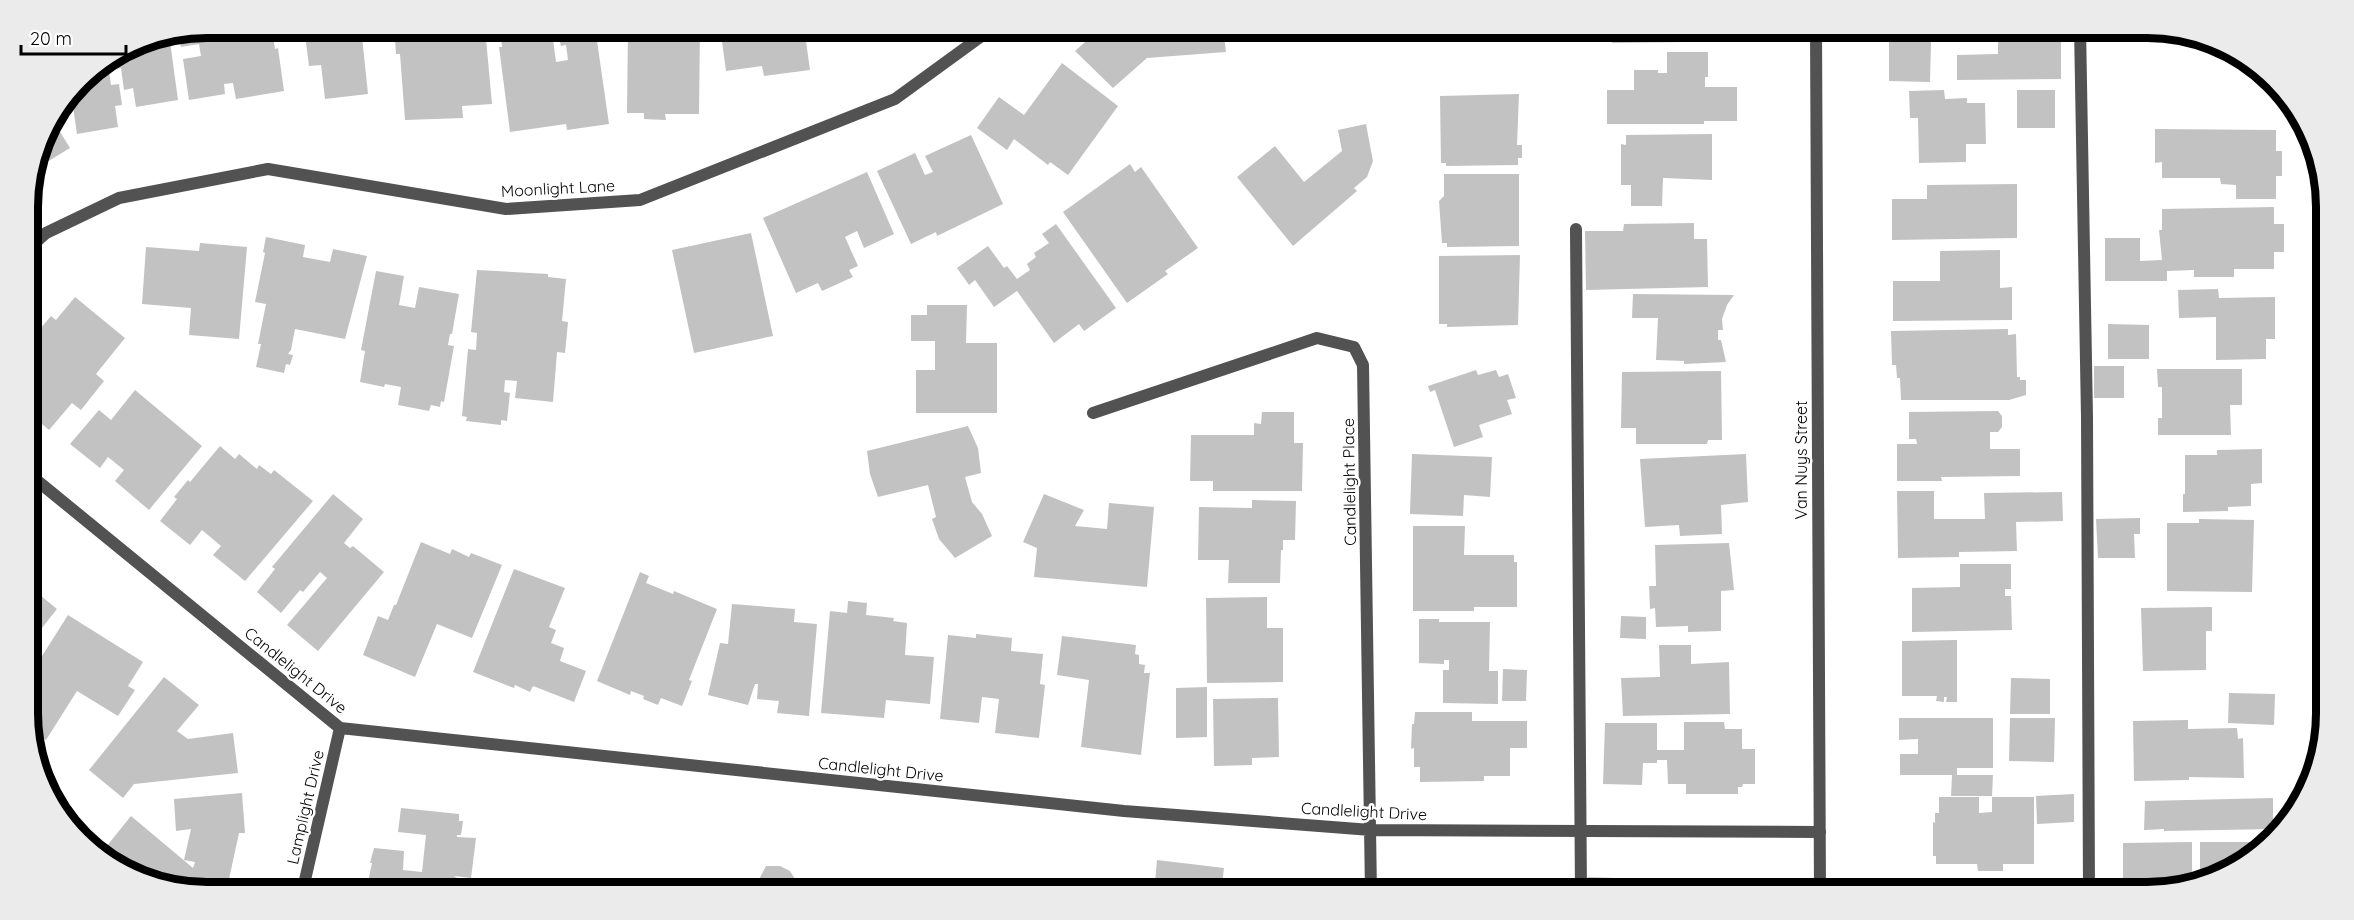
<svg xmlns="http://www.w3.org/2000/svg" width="2354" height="920" font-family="Quicksand,sans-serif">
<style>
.building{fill:#c2c2c2}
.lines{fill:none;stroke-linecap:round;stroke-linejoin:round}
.service{stroke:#525252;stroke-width:12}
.minor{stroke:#525252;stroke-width:12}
.tertiary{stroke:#525252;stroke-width:12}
.labels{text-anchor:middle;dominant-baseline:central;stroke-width:5;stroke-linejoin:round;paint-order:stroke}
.street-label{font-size:16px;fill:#000;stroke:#fff}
.rim{fill:none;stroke:#000;stroke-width:8}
</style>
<rect width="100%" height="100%" fill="#fff"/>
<path class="building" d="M206 27H241L242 34 272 29 275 49 278 48 284 91 236 99 233 83 224 84 225 94 189 100 183 59 201 56 199 44 181 47 179 32Z
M304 27H361L368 94 325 99 321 65 309 66Z
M394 27H451L452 42 486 39 492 104 462 106 463 118 405 120 400 54H396Z
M500 27H530L532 42 553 39 556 62 568 60 566 45 561 46 556 27H595L609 124 567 130 566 124 510 132 499 47H502Z
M628 27H700L699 114H665L666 120 644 119V113H627Z
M720 27H804L810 70 764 76 762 66 726 71Z
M1102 27H1223L1226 52 1147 58 1113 88 1075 51Z
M1612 27H1687V42L1612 43Z
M1998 28H2061V79L1957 80V55L1998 54Z
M169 34 178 100 136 107 133 88 124 90 121 68 109 71 111 85 119 84 122 105 115 106 118 127 77 134 71 93 88 72 138 41Z
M1889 41 1931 42 1930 82 1889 81Z
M1667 52H1708V77H1705V87H1737V121H1704V124H1607V90H1634V70H1658V73H1667Z
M1062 63 1118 106 1068 175 1050 162 1048 165 1014 139 1007 150 977 128 999 97 1024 115Z
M1944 90 1945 99 1967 98V103H1985L1986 144H1966V162L1919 163 1918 118H1910L1909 91Z
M2017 90H2055V128H2017Z
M1519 94 1517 145H1522V158H1518V165L1446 166V163H1441L1440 96Z
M52 119 70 148 34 170 46 127Z
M1366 124 1373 161 1367 177 1354 188 1357 191 1293 246 1237 177 1275 146 1304 182 1342 151 1338 130Z
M2155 129 2276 130V151H2282V176H2276V199H2236V185L2221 184 2220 178H2162V162L2155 163Z
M1712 134V180L1663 178 1662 206H1631V185H1621V144L1626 145V135Z
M971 135 1003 204 937 236 936 232 911 244 877 171 915 153 925 175 933 172 925 156Z
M1130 164 1135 172 1141 167 1198 248 1165 271 1168 274 1127 303 1063 212Z
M867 172 894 234 864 248 857 231 845 237 858 266 849 270 853 277 822 291 818 283 796 293 763 218Z
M1444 174H1519V246L1447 247V243H1442L1439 201 1444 196Z
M2017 184V238L1892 240V199H1927V185Z
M2274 207V224H2284V252H2274V269H2234V277H2194V270L2167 271V281H2105V238H2140V261L2162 260 2159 230H2162V209Z
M1694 223V239H1707L1708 287 1586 290 1585 231H1623L1624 224Z
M1056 224 1116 308 1084 331 1079 324 1054 343 1017 291 994 307 975 280 969 285 957 268 988 246 1004 268 1007 266 1017 279 1030 270 1027 264 1036 257 1034 253 1049 243 1042 234Z
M751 233 773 336 694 353 672 250Z
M266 237 305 245 303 257 330 262 333 249 367 256 345 339 295 329 291 350 288 354 293 355 290 365 286 364 284 373 256 367 261 344H258L266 304 255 302 265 253 263 252Z
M200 243 247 247 239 339 189 335 191 308 142 304 146 247 199 251Z
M2000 250V288L2012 287V320L1893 321V281H1940V251Z
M1520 255 1518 325 1447 327V324H1439V256Z
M477 270 548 274V277L566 279 562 321 568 322 565 353 557 352 553 402 515 398 517 381 505 380 504 392 510 393 507 421 501 420V425L466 421 467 417 462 416 468 349 476 350 477 333 471 332Z
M376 271 404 276 399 305 415 308 419 287 459 294 452 334H450L448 345 454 346 444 402 441 401 440 407 431 405 429 411 398 405 401 387 385 384 384 387 360 382 365 351 361 350Z
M2218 289 2219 298 2275 297V339H2266V359L2216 360V317L2179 318 2178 290Z
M1633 294 1734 295 1727 305 1722 319 1723 330H1718V340H1721L1726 362 1684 364V361L1656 360 1658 318H1632Z
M75 297 125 338 96 374 104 381 81 410 72 403 49 430 29 413 28 343 51 316 56 320Z
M927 305H967L966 343H997V413H916V370H935V341H911V315H927Z
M2108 324 2149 325V359H2108Z
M2008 329V335L2016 334 2017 377H2020V380H2026V395L2009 400H1901L1900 378H1897L1896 365H1892L1891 331Z
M2094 366H2124V398H2094Z
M2157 369H2242V405H2230L2231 435H2158V418H2162V387H2158Z
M1476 370 1478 375 1496 370 1499 377 1508 374 1516 398 1507 400 1512 414 1479 425 1483 437 1454 447 1435 390 1430 392 1428 386Z
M1721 371 1722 440H1708L1707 444H1636V428H1621L1622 372Z
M135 390 202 446 149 510 115 481 124 470 108 457 100 468 70 444 99 410 111 420Z
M1998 411 2002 416V427L1998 432H1990V449H2020V476L1941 477 1942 481H1897V444H1917L1916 439H1909V412Z
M1262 412H1294V443H1303L1302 491H1213V481H1190L1191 435H1254V423L1261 424Z
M968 426 978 448 981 473 965 477 972 502 982 514 992 536 955 558 939 539 932 519 936 517 928 485 878 497 870 474 867 451Z
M220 446 235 459 239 454 257 469 259 465 271 474 274 470 313 501 245 581 213 555 221 546 202 530 190 545 160 521 177 499 174 497 188 480 190 482Z
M2262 449V483L2251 484V506L2228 507V511L2183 512V494H2185V455H2217V450Z
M1412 454 1492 457 1490 497 1464 495 1463 516 1410 514Z
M1746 454 1748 502 1721 505 1722 534 1680 536 1679 525 1645 527 1640 459Z
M1897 491H1934V519H1985L1984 493 2062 492 2063 521 2016 522 2017 551 1959 552V557L1898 558Z
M333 494 363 519 344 543 350 548 353 546 384 572 318 651 287 625 327 578 320 572 303 592 300 590 281 613 257 592 275 569 272 567Z
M1044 494 1084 510 1075 526 1107 529 1109 503 1154 507 1147 587 1034 577 1037 548 1023 542Z
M1252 500 1296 501 1295 540H1283V550H1281L1280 583H1228L1229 560H1198L1199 507 1252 508Z
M2140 518V534H2134L2135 558H2098L2096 519Z
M2199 519 2254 520 2252 592 2167 591V523H2199Z
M1413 526H1465L1464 555H1514V562H1517V607H1474V611H1413Z
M421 542 450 554 452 549 469 557 471 553 502 565 472 638 437 624 415 677 363 655 378 616 388 620 394 605H396Z
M1729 543 1734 590 1721 591V631L1688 632V626L1656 627 1655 608 1650 609 1649 586H1656L1655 545Z
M1960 564H2011V589H2005V596H2011L2012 630 1912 632V588L1960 587Z
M514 569 565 588 549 627 556 630 551 643 564 648 560 661 586 671 574 702 533 686 530 692 515 685 514 688 473 672Z
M640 572 649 576 646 583 673 594 674 591 717 609 689 680 692 681 682 706 661 698 658 705 643 699 644 696 631 691 630 695 597 681Z
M30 587 57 609 30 643Z
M1267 597V628H1283V682L1207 683 1206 598Z
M848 601 867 603 866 615 894 618 893 621 907 623 905 655 934 657 930 704 886 700 884 718 821 713 830 611 847 613Z
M732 604 795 609 794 622 817 624 809 716 777 713 779 701 757 699 758 684H755L748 705 708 695 720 643 728 644Z
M2212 607V631H2206V670L2143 671 2141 608Z
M68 615 143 662 128 686 135 690 118 716 77 691 46 740 30 729V675Z
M1621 616 1646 617V639L1620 638Z
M1419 619H1439V622H1490L1489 671H1498V704L1443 703V670H1449V660H1444V664L1419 663Z
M976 634 1012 638 1011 651 1043 654 1040 684 1045 685 1039 738 995 733 999 699 982 697 979 723 940 719 948 635 976 638Z
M1062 636 1136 645 1135 654 1139 655V664L1145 665 1144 673H1150L1141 755 1081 747 1089 680 1057 675Z
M1957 640V702H1946L1947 697H1944V702L1936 701 1937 696H1902V641Z
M1659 645H1691V664L1729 662 1730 714 1623 716 1621 678 1660 677Z
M1503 669 1527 670 1526 701H1502Z
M164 677 199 705 177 731 188 739 233 733 238 773 134 784 123 798 89 770Z
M2011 678 2050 679V714H2010Z
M1207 687V737L1176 738V688Z
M2229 693 2275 694 2274 725 2228 723Z
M1278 698 1279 757 1252 758V765L1214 766 1213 699Z
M1415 712H1472V721H1527V748H1510V776H1484V781L1420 782V767H1414V748L1411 749 1412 724H1414Z
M1899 718H1993V768H1957V775H1993L1992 796H1951L1952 775H1900V754H1918V739L1899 740Z
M2010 718H2055L2054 762 2009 761Z
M2188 720V729L2237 728 2238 739 2243 738 2244 778 2189 777V780L2134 781 2133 721Z
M1684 722H1724L1725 729H1742V749H1755V784H1743L1742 787H1738V794H1686V784H1668L1667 760H1657V763H1643L1642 785 1603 784 1605 723H1657V750H1684Z
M242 793 245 833H239L226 893H207L150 884 106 847 131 816 193 868 195 862 184 860 191 829 176 831 174 799Z
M2074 794V822L2037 824 2036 796Z
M1939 797H1979V813L1992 812V797H2034V864H2003V871H1978L1977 864H1936V856H1933V822L1935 823V813H1939Z
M2273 798V829L2164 831V829L2144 830 2145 801Z
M401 808 459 814V821H463L461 835H457V837L476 838 471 878 454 876 457 878 456 892 395 893V891L370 888 371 882H368L372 863H370L374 848 404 851 403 870 422 872 426 835 398 832Z
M2192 842V885H2123V843Z
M2200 842H2271L2256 856 2200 884Z
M1157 860 1224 868 1221 893H1154Z
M766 866H780L790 871 798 884 793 893H752Z
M1588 877 1616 878V893H1588Z
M1678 878H1743L1742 893H1678Z
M1942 879H1959V882L2010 881V893H1921V887H1942Z
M1621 888 1649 889V893H1620Z"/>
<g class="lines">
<path class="service" d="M2080 27 2087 417 2089 893
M1576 229 1581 893"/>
<path class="minor" d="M28 249 46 233 119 198 268 169 506 209 640 200 895 99 994 27
M1093 413 1317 338 1354 347 1363 365 1371 893
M29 474 340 728 1124 811 1371 830 1820 832
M302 893 340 728"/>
<path class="tertiary" d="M1816 27 1820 893"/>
</g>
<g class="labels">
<g class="street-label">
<text transform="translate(558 188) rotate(-3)">Moonlight Lane</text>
<text transform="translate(1801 460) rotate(-90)">Van Nuys Street</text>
<text transform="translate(1349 482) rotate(-91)">Candlelight Place</text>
<text transform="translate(296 670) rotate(39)">Candlelight Drive</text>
<text transform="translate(881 769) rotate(6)">Candlelight Drive</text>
<text transform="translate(305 807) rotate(-77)">Lamplight Drive</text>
<text transform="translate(1364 811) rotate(3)">Candlelight Drive</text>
</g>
</g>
<path d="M0 0H2354V920H0ZM207 38H2147A169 169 0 0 1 2316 207V713A169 169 0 0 1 2147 882H207A169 169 0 0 1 38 713V207A169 169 0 0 1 207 38Z" fill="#ebebeb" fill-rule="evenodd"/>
<path class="rim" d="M207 38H2147A169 169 0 0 1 2316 207V713A169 169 0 0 1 2147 882H207A169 169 0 0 1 38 713V207A169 169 0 0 1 207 38Z"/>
<path d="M21 45v9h105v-9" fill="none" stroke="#000000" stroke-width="3"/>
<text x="30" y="45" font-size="18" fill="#000000" stroke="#ffffff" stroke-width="4.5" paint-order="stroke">20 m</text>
</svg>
